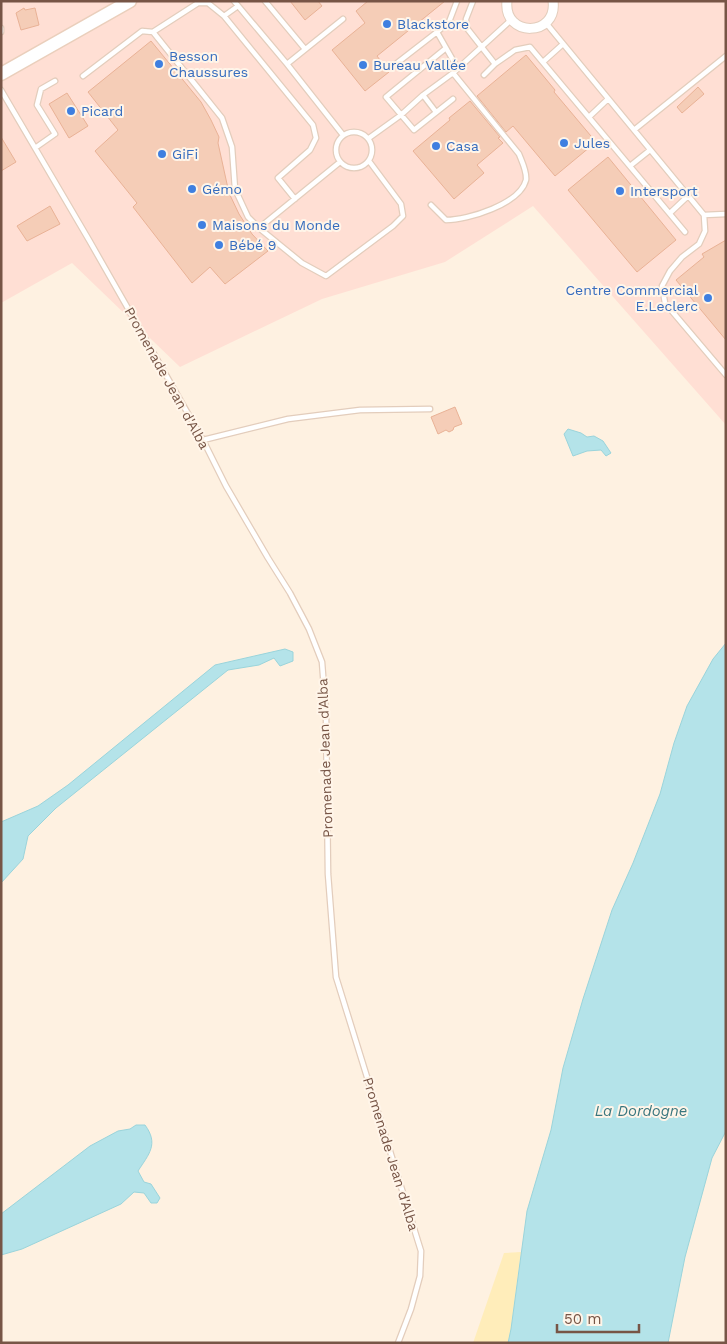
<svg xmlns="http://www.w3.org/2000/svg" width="727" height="1344" font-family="'Work Sans',sans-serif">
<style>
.commercial{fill:#ffdfd4}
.sand{fill:#ffedba}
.water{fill:#b4e3e9;stroke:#9ad4db}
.building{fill:#f5cdb7;stroke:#e9b296}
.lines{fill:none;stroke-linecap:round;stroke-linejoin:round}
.lane-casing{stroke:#e3cdbc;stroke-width:7}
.street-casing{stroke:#e3cdbc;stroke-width:11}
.secondary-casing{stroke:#eacfbc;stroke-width:15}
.lane{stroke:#fff;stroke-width:4.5}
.street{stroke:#fff;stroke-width:9}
.secondary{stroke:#fff;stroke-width:12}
.shop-dot{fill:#3f7fe0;stroke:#fff5e9;stroke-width:2}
.labels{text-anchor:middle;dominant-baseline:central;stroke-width:4;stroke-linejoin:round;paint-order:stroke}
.shop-label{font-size:14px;fill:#366cbe;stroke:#fff5e9;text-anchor:start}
.street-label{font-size:14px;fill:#775546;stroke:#fff5e9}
.water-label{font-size:15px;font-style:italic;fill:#39767e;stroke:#fff5e9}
</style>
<rect width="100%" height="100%" fill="#fef1e1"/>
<path class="commercial" d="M1 1H726V425L533 206 445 262 322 299 180 367 72 263 1 303Z"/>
<path class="sand" d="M521 1252 511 1329 508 1343H473L504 1253Z"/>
<path class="water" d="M568 429 581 433 587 437 594 436 603 441 611 453 606 456 601 450 587 451 573 456 564 434Z
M726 643V1131L712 1158 685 1257 668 1343H508L511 1329 527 1211 551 1130 563 1068 583 999 612 910 633 863 660 794 674 743 687 706 713 659Z
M285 649 293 652V661L280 666 274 658 259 665 228 670 56 808 28 836 23 859 1 883V822L38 806 68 785 215 665Z
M136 1125H145C159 1144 149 1154 138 1171L144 1182 151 1184 160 1198 157 1203H151L144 1193 134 1192 121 1204 22 1249 1 1255V1214L90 1146 118 1131 130 1129Z"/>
<path class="building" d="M290 1H318L322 6 305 20Z
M368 1H445L377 56 389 72 365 91 332 50 365 23 356 11Z
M24 8 25 10 35 8 39 25 21 30 16 13Z
M151 41 201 102 211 120 219 137 218 143 229 193 239 214 252 234 268 251 225 284 210 267 192 283 133 207 137 203 95 151 118 130 88 92Z
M526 55 555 90 554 92 596 142 555 176 513 126 506 132 477 96Z
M698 87 704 94 682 113 677 107Z
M67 93 88 126 69 138 49 104Z
M470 101 500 137 498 138 503 143 477 165 484 173 454 199 413 151 450 120 449 118Z
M1 137 16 162 1 171Z
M608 157 676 240 637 272 568 190Z
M50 206 60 224 27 241 17 226Z
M726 240V340L676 280 704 257 702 254Z
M455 407 462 424 454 427 453 430 449 432 446 430 438 434 431 417Z"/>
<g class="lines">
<g class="lane-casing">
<path id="lane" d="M234 1 287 64 343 135
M265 1 305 49
M473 1 466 19V27L495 64 484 75
M238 6 224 16 208 3H198L153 32 222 118 232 147 235 189 248 217 259 228 340 162
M224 16 313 125 316 138 310 150 278 178 295 199
M546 23 704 215 705 231 699 244 682 257 670 271 662 286 665 303 726 375
M1 28V32
M437 32 449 22 457 1
M446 48 386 97 414 130 453 99
M543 62 563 44
M397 63 437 32 458 69
M287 64 343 19
M495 64 515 50 530 47 685 232
M83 76 142 31 153 32
M1 90 89 240 203 440 226 486 268 558 290 593 309 629 322 662 326 714 328 874 336 977 421 1251 420 1276 411 1309 398 1343
M423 95 436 112
M589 117 608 99
M634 130 726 56
M336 150a18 18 0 1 1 36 0a18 18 0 1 1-36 0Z
M369 138 401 115 423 95 453 73 511 20
M35 148 55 134 37 105 41 89 55 81
M630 166 650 150
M431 205 446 220C468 220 520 204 526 180 527 171 522 162 519 154L453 73
M670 213 688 196
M704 215 726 214
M259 228 302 263 326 276 393 226 403 216 401 204 369 161
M203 440 288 419 360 410 430 409"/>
</g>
<g class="street-casing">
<path id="street" d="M507 1C503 38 558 37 553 1"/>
</g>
<g class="secondary-casing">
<path id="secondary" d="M1 74 130 1"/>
</g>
<use href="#lane" class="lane"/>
<use href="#street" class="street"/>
<use href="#secondary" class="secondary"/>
</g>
<g class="shop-dot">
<circle cx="387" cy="24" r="5"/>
<circle cx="159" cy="64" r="5"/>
<circle cx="363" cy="65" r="5"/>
<circle cx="71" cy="111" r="5"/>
<circle cx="564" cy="143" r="5"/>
<circle cx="436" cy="146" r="5"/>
<circle cx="162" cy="154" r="5"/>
<circle cx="192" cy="189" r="5"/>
<circle cx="620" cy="191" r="5"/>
<circle cx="202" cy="225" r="5"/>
<circle cx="219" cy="245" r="5"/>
<circle cx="708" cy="298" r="5"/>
</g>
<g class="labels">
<g class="shop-label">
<text x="397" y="24">Blackstore</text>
<text x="169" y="56">Besson<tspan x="169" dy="16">Chaussures</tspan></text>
<text x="373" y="65">Bureau Vallée</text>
<text x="81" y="111">Picard</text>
<text x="574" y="143">Jules</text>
<text x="446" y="146">Casa</text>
<text x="172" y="154">GiFi</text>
<text x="202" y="189">Gémo</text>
<text x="630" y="191">Intersport</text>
<text x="212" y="225">Maisons du Monde</text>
<text x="229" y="245">Bébé 9</text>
<text x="698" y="290" text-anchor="end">Centre Commercial<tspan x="698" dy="16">E.Leclerc</tspan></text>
</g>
<g class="street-label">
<text transform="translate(167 378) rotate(61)">Promenade Jean d'Alba</text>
<text transform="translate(325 758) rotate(-92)">Promenade Jean d'Alba</text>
<text transform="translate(391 1154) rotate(73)">Promenade Jean d'Alba</text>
</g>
<g class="water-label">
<text x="641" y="1111">La Dordogne</text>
</g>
</g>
<rect width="727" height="1344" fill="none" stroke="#775546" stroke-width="5"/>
<path d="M557 1324v8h82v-8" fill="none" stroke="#775546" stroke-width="2.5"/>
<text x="564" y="1324" font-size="15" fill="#775546" stroke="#fff5e9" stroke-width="4" paint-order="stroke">50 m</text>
</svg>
